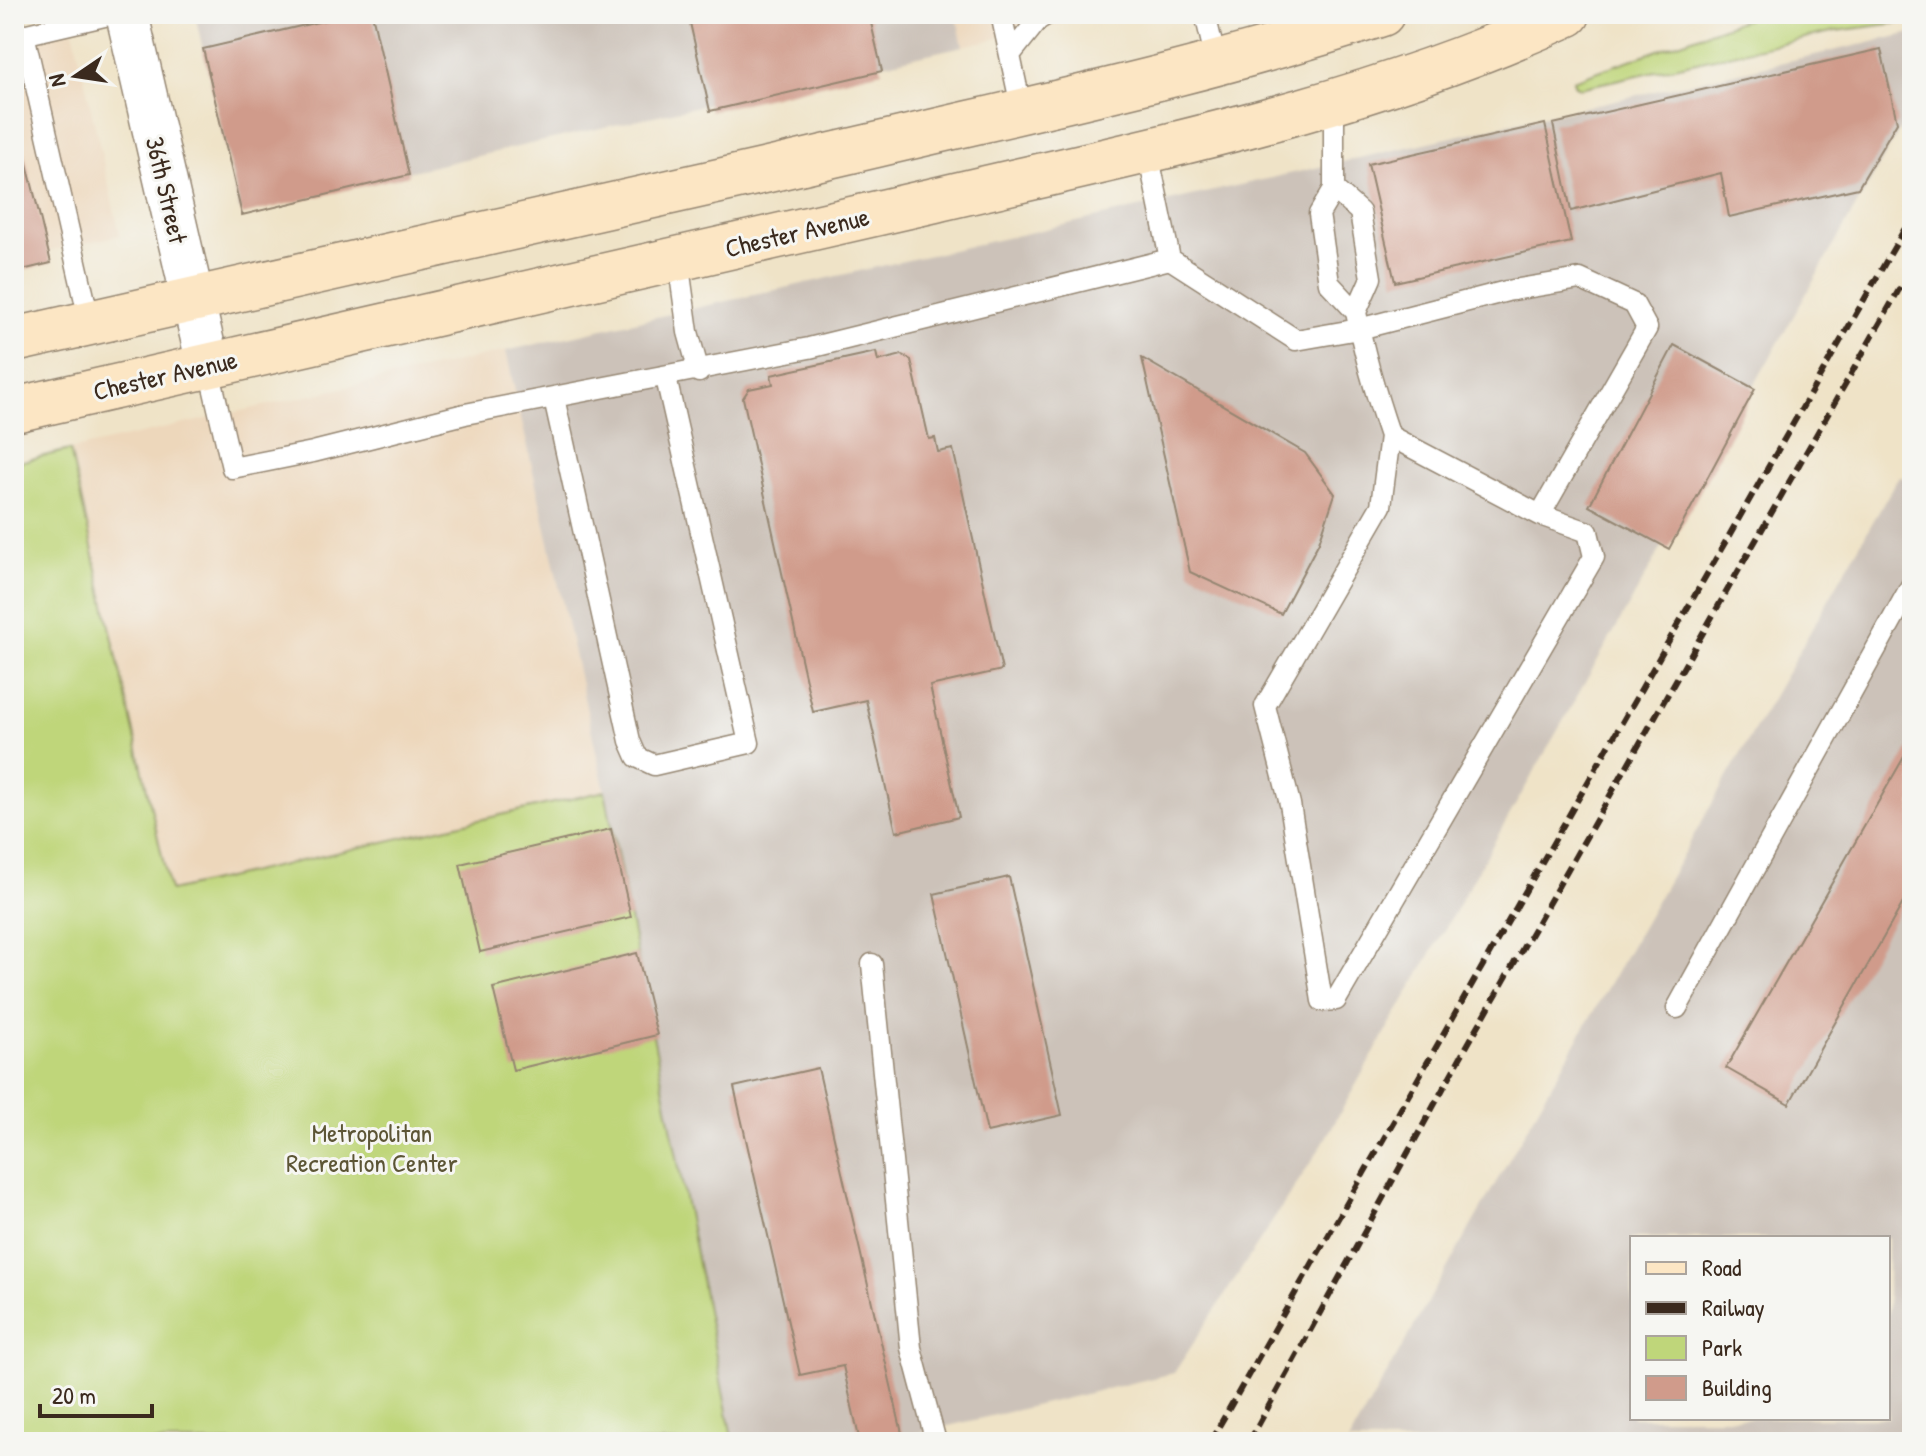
<svg xmlns="http://www.w3.org/2000/svg" width="1926" height="1456" font-family="'Patrick Hand',sans-serif">
<style>
.built{fill:#edd7bb}
.industrial{fill:#ccc2b9;fill-rule:evenodd}
.green{fill:#bfd67a;stroke:#7d804c;stroke-width:2}
.building{fill:#d09b8b}
.lines{fill:none;stroke-linecap:round;stroke-linejoin:round}
.lane-casing{stroke:#958672;stroke-width:23}
.street-casing{stroke:#958672;stroke-width:45}
.secondary-casing{stroke:#958672;stroke-width:47}
.lane{stroke:#fff;stroke-width:20}
.street{stroke:#fff;stroke-width:42}
.secondary{stroke:#fce6c4;stroke-width:44}
.rail{stroke:#3b2a1e;stroke-width:6;stroke-dasharray:12 6;stroke-linecap:butt}
.labels{text-anchor:middle;dominant-baseline:central;stroke-width:6;stroke-linejoin:round;paint-order:stroke}
.street-label{font-size:26px;fill:#3b2a1e;stroke:#f6f6f2}
.park-label{font-size:26px;fill:#5c5535;stroke:#f6f6f2}
</style>
<rect width="100%" height="100%" fill="#f6f6f2"/>
<filter id="ink" filterUnits="userSpaceOnUse"><feTurbulence type="fractalNoise" baseFrequency=".0125" numOctaves="2"/><feDisplacementMap in="SourceGraphic" scale="16" xChannelSelector="R" yChannelSelector="G"/><feConvolveMatrix kernelMatrix="1 2 1 2 8 2 1 2 1" color-interpolation-filters="sRGB"/></filter>
<filter id="wash" filterUnits="userSpaceOnUse"><feTurbulence type="fractalNoise" baseFrequency=".006" numOctaves="4" result="noise"/><feDisplacementMap in="SourceGraphic" scale="32" xChannelSelector="R" yChannelSelector="G"/><feGaussianBlur stdDeviation="1.8" result="paint"/><feColorMatrix in="noise" values="0 0 0 0 0 0 0 0 0 0 0 0 0 0 0 0 0 1.4 0 .05"/><feComposite in="paint" operator="in"/></filter>
<g filter="url(#wash)">
<rect width="100%" height="100%" fill="#efe3c7"/>
<path class="built" d="M956 14H1104L963 46Z
M73 30 120 235 14 259V44Z
M506 351 605 791 170 891 70 450Z"/>
<path class="industrial" d="M195 14H956L963 46 239 210Z
M1912 33V108L1320 1148 1174 1373 880 1442H734L605 791 506 351Z
M1899 476 1912 482V1442H1348ZM1632 1238H1888V1418H1632Z"/>
<path class="green" d="M1760 14H1912V21L1836 31 1580 88 1575 86 1573 80Z
M70 450 170 891 605 791 733 1442H14V463Z"/>
<g id="blocks">
<path class="building" d="M352 14H372L409 175 242 215 203 49Z
M688 14H869L882 71 710 111Z
M1881 49 1897 122 1858 188 1729 217 1721 173 1571 211 1553 124Z
M14 110 51 263 14 272Z
M1545 124 1571 242 1395 282 1368 164Z
M1674 345 1755 389 1669 549 1589 506Z
M876 352 878 361 902 355 911 360 929 439 935 438 938 452 953 449 1002 670 930 686 959 817 896 832 866 700 813 712 743 398 749 389 773 384 771 375Z
M1142 358 1305 453 1335 494 1319 542 1281 614 1190 572Z
M1912 743V887L1789 1104 1726 1068Z
M611 829 631 917 480 952 460 864Z
M1009 877 1062 1115 987 1132 934 894Z
M637 953 657 1035 513 1070 493 988Z
M818 1068 904 1442H860L843 1366 800 1375 734 1087Z
M15 1190 21 1219 14 1220V1191Z"/>
</g>
</g>
<g filter="url(#ink)">
<use href="#blocks" fill-opacity="0" stroke="#958672" stroke-width="2"/>
<g class="lines">
<g class="lane-casing">
<path id="lane" d="M1001 14 1022 111
M1205 14 1216 61
M24 34 90 323
M14 37 113 14
M1010 55 1038 20 1048 14
M1147 148 1170 259 1296 340 1359 329 1507 291 1580 279 1634 304 1647 328 1540 515 1390 436C1376 395 1364 355 1356 312
M1334 189 1360 212 1371 278 1356 312 1329 283 1319 214 1334 189V101
M678 260 688 332 699 372
M208 365 232 468 313 452 465 414 809 348 1170 259
M554 398 630 741 637 757 654 765 749 743 666 378
M1390 436 1381 506 1265 706 1290 804 1322 1001 1336 1000 1594 557 1588 532 1540 515
M872 964 911 1348 936 1442
M1677 1008 1912 584"/>
</g>
<g class="street-casing">
<path id="street" d="M127 14 208 365"/>
</g>
<g class="secondary-casing">
<path id="secondary" d="M14 340C301 275 589 212 876 145 1045 105 1217 69 1382 14
M14 410C321 339 628 272 935 200 1148 150 1369 107 1568 14"/>
</g>
<use href="#lane" class="lane"/>
<use href="#street" class="street"/>
<use href="#secondary" class="secondary"/>
<path class="rail" d="M1210 1442 1912 216
M1249 1442 1460 1058 1912 267"/>
</g>
</g>
<g class="labels">
<g class="street-label">
<text transform="translate(167 190) rotate(77)">36th Street</text>
<text transform="translate(797 232) rotate(-13)">Chester Avenue</text>
<text transform="translate(165 375) rotate(-13)">Chester Avenue</text>
</g>
<g class="park-label">
<text x="372" y="1132">Metropolitan<tspan x="372" dy="30">Recreation Center</tspan></text>
</g>
</g>
<rect width="1926" height="1456" fill="none" stroke="#f6f6f2" stroke-width="48"/>
<rect x="1630" y="1236" width="260" height="184" fill="#f6f6f2" stroke="#aba49d" stroke-width="2"/>
<rect x="1646" y="1262" width="40" height="12" fill="#fce6c4" stroke="#aba49d" stroke-width="2"/>
<text x="1702" y="1276" font-size="24" fill="#3b2a1e">Road</text>
<rect x="1646" y="1302" width="40" height="12" fill="#3b2a1e" stroke="#aba49d" stroke-width="2"/>
<text x="1702" y="1316" font-size="24" fill="#3b2a1e">Railway</text>
<rect x="1646" y="1336" width="40" height="24" fill="#bfd67a" stroke="#aba49d" stroke-width="2"/>
<text x="1702" y="1356" font-size="24" fill="#3b2a1e">Park</text>
<rect x="1646" y="1376" width="40" height="24" fill="#d09b8b" stroke="#aba49d" stroke-width="2"/>
<text x="1702" y="1396" font-size="24" fill="#3b2a1e">Building</text>
<g transform="translate(76 76) rotate(257)" stroke="#f6f6f2" stroke-width="6" paint-order="stroke">
<path d="M0-6L14 30L0 20L-14 30Z" fill="#3b2a1e"/>
<text y="-12" font-size="22" font-weight="bold" text-anchor="middle" fill="#3b2a1e">N</text>
</g>
<path d="M40 1404v12h112v-12" fill="none" stroke="#3b2a1e" stroke-width="4"/>
<text x="52" y="1404" font-size="24" fill="#3b2a1e" stroke="#f6f6f2" stroke-width="6" paint-order="stroke">20 m</text>
</svg>
